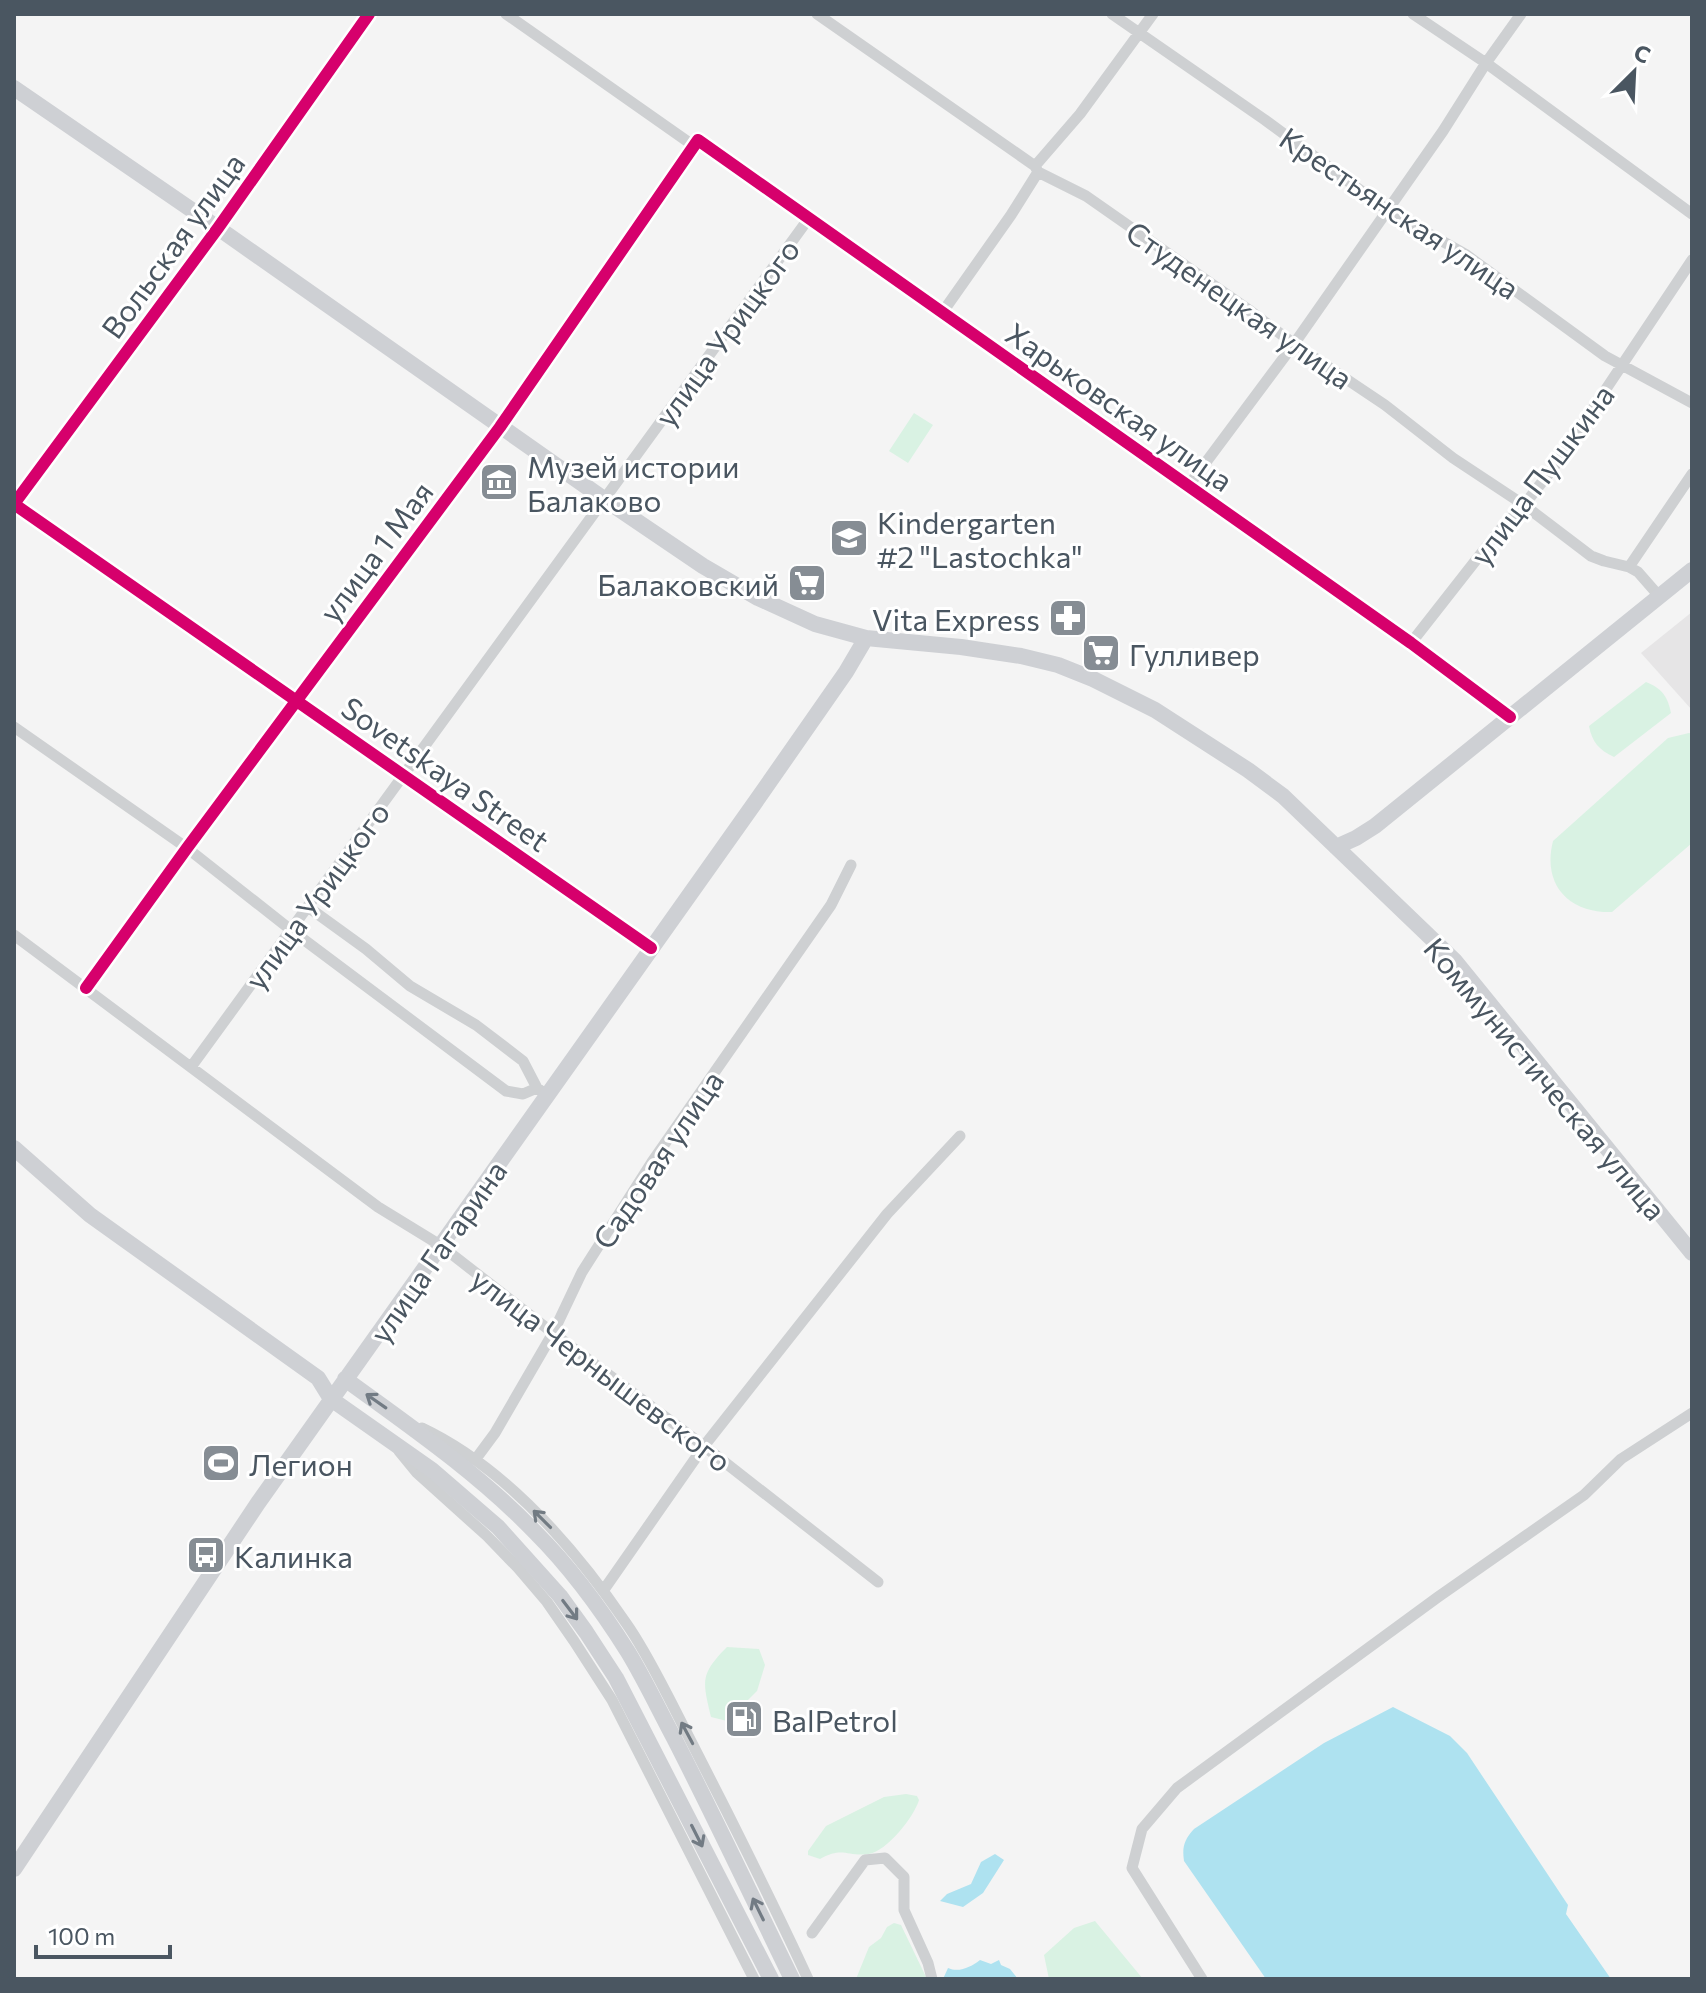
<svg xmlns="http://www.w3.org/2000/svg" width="1706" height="1993" font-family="Commissioner,sans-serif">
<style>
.education{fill:#e6e5e6}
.green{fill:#d9f2e3}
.water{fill:#aee2f0}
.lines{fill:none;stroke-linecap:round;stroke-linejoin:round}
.street{stroke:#ced0d2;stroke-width:11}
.secondary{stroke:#ced0d4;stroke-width:16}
.cycleway-casing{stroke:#fff;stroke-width:17}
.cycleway{stroke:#d6006c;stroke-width:12}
.oneway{stroke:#727b84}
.oneway2{stroke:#727b83}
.labels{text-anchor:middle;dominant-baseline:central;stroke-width:6;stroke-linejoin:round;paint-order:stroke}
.street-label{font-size:30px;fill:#4a5661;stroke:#fff}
.poi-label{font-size:30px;fill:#4a5661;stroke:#fff;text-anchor:start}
</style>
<rect width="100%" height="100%" fill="#f4f4f4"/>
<path class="education" d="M1692 612V710L1641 653Z"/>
<path class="green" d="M914 413 933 425 908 463 889 451Z
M1646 682C1662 688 1668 697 1671 713L1614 757C1599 750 1592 742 1589 726Z
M1689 733 1692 734V843L1612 912C1568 913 1542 884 1553 841L1668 738Z
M727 1647 759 1649 765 1665 757 1691 727 1721 711 1717C703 1682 699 1675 727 1647Z
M906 1794 917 1796 919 1800C914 1817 887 1851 869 1854 847 1857 843 1846 820 1859L808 1855V1851L826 1826 884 1797Z
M1095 1921 1143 1979H1049L1044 1955 1074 1928Z
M894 1923 901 1925 927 1979H856L869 1947 881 1938 887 1927Z"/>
<path class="water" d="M1393 1707 1450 1736 1467 1753 1568 1905 1566 1914 1611 1979H1266L1184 1861C1182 1847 1184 1840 1194 1829L1324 1743Z
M995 1854 1004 1860 983 1893 963 1907 940 1901 947 1894 971 1884 981 1862Z
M980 1960 991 1964 999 1960 1001 1965 1010 1969 1018 1979H943L948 1968C959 1973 971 1967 980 1960Z"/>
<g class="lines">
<path class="street" d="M369 14 218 228 14 504 651 948
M506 14 694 146
M817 14 1035 166 1038 172 1086 196 1249 310 1294 344 1385 405 1453 458 1524 505 1591 556 1604 561 1629 567 1638 572 1659 596
M1112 14 1265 120 1387 210 1465 254 1605 356 1692 403
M1413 14 1486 63 1692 214
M1035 166 1080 114 1153 14
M942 313 1011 215 1038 172
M1189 485 1294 344 1443 131 1486 63 1521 14
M1629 567 1692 474
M1411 643 1498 532 1524 505 1554 467 1692 260
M14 727 187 848 291 930 506 1091 523 1094 537 1088 548 1096
M308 907 366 949 410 986 476 1025 523 1061 537 1088
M14 935 378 1207 440 1245 553 1333 704 1446 878 1582
M86 988 187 848 500 427 698 140 1411 643 1510 717
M191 1067 809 218
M422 1428C506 1468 574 1547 626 1623 643 1647 657 1675 671 1702 689 1738 708 1774 726 1810 754 1866 782 1922 808 1979
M399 1451 417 1473 487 1536 518 1568 547 1602 574 1641 612 1700 754 1979
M475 1460 495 1433 553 1333 582 1272 652 1162 831 905 851 865
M603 1591 704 1446 887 1214 960 1136
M812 1933 865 1860 885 1858 904 1877V1910L928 1963 932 1979
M1202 1979 1132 1868 1142 1829 1177 1788 1438 1597 1584 1495 1621 1459 1692 1413"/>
<path class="secondary" d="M14 88 218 228 604 499 703 566 758 598 815 624 866 638 961 647 1021 656 1058 665 1093 679 1155 710 1248 770 1283 796 1455 961 1692 1253
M1336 847 1356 838 1375 826 1692 570
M14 1148 90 1215 318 1378 331 1399 432 1470 498 1527 560 1596 586 1632 616 1678 771 1979
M345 1379C411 1427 478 1473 535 1532 571 1568 601 1609 628 1652 645 1680 659 1710 674 1738 715 1818 753 1899 792 1979
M14 1869 258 1503 754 804 846 672 866 638"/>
<g class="cycleway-casing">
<path id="cycleway" d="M369 14 218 228 14 504 651 948
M86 988 187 848 500 427 698 140 1411 643 1510 717"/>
</g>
<use href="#cycleway" class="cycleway"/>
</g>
<defs><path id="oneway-shaft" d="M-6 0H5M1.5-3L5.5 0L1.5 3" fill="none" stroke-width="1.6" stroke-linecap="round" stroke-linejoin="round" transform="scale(2)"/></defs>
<g class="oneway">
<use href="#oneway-shaft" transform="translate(376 1401) rotate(-145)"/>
<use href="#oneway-shaft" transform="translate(570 1610) rotate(53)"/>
<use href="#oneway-shaft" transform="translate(697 1836) rotate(63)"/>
<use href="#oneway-shaft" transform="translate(758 1909) rotate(-116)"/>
</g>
<g class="oneway2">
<use href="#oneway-shaft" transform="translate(542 1519) rotate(-135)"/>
<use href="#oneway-shaft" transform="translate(687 1733) rotate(-118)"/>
</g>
<defs>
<g id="museum-square" transform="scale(2)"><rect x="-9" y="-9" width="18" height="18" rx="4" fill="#868d94" stroke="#fff"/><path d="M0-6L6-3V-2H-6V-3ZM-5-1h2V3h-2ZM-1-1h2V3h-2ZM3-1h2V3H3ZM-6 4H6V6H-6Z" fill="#fff"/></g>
<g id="school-square" transform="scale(2)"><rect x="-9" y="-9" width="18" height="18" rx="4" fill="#868d94" stroke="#fff"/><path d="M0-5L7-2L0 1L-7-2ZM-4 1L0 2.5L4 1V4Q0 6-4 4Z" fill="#fff"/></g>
<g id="supermarket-square" transform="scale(2)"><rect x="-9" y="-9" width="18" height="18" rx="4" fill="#868d94" stroke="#fff"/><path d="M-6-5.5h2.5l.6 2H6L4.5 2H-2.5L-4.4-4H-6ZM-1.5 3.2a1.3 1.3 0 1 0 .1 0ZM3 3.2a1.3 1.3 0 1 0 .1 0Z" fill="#fff"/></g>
<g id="pharmacy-square" transform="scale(2)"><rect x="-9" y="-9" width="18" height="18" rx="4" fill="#868d94" stroke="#fff"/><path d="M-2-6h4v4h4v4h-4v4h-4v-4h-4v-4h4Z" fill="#fff"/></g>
<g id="stadium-square" transform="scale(2)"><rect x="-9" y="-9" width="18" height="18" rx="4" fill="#868d94" stroke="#fff"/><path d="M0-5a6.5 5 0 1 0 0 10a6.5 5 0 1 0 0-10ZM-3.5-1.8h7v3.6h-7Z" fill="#fff"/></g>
<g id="bus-square" transform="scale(2)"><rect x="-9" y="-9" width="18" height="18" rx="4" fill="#868d94" stroke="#fff"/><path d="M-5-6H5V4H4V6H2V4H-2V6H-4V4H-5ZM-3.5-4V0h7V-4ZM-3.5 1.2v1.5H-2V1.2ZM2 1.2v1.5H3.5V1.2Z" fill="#fff"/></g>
<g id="fuel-square" transform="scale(2)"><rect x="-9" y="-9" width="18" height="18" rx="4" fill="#868d94" stroke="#fff"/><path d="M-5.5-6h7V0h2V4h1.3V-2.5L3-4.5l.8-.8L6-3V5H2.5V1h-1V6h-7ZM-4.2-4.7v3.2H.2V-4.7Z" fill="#fff"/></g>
</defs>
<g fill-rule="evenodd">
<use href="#museum-square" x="499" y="482"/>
<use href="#school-square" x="849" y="538"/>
<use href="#supermarket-square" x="807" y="583"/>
<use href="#pharmacy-square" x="1068" y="618"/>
<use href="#supermarket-square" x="1101" y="653"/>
<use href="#stadium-square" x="221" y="1463"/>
<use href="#bus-square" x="206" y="1555"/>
<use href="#fuel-square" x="744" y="1719"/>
</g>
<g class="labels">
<g class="street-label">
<text transform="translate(1400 212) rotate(34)">Крестьянская улица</text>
<text transform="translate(172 245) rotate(-54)">Вольская улица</text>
<text transform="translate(1240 304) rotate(35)">Студенецкая улица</text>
<text transform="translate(726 332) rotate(-54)">улица Урицкого</text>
<text transform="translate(1120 406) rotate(35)">Харьковская улица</text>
<text transform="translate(1541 474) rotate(-53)">улица Пушкина</text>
<text transform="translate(375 551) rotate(-53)">улица 1 Мая</text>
<text transform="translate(446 773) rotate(35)">Sovetskaya Street</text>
<text transform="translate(316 895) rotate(-54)">улица Урицкого</text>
<text transform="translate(1546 1078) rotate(50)">Коммунистическая улица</text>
<text transform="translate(657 1159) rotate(-56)">Садовая улица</text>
<text transform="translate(437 1251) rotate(-55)">улица Гагарина</text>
<text transform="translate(602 1369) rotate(37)">улица Чернышевского</text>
</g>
<g class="poi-label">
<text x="527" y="465">Музей истории<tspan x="527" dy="34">Балаково</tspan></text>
<text x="877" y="521">Kindergarten<tspan x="877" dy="34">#2 "Lastochka"</tspan></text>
<text x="779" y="583" text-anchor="end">Балаковский</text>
<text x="1040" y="618" text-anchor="end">Vita Express</text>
<text x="1129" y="653">Гулливер</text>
<text x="249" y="1463">Легион</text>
<text x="234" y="1555">Калинка</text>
<text x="772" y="1719">BalPetrol</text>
</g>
</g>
<rect width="1706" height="1993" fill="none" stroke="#4a5661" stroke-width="32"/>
<g transform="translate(1634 72) rotate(24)" stroke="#ffffff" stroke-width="6" paint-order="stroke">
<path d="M0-6L14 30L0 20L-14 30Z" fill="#4a5661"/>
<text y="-12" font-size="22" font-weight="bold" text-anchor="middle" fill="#4a5661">С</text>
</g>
<path d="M36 1945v12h134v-12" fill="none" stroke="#4a5661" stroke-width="4"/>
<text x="48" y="1945" font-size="24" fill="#4a5661" stroke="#ffffff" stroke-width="6" paint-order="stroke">100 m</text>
</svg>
